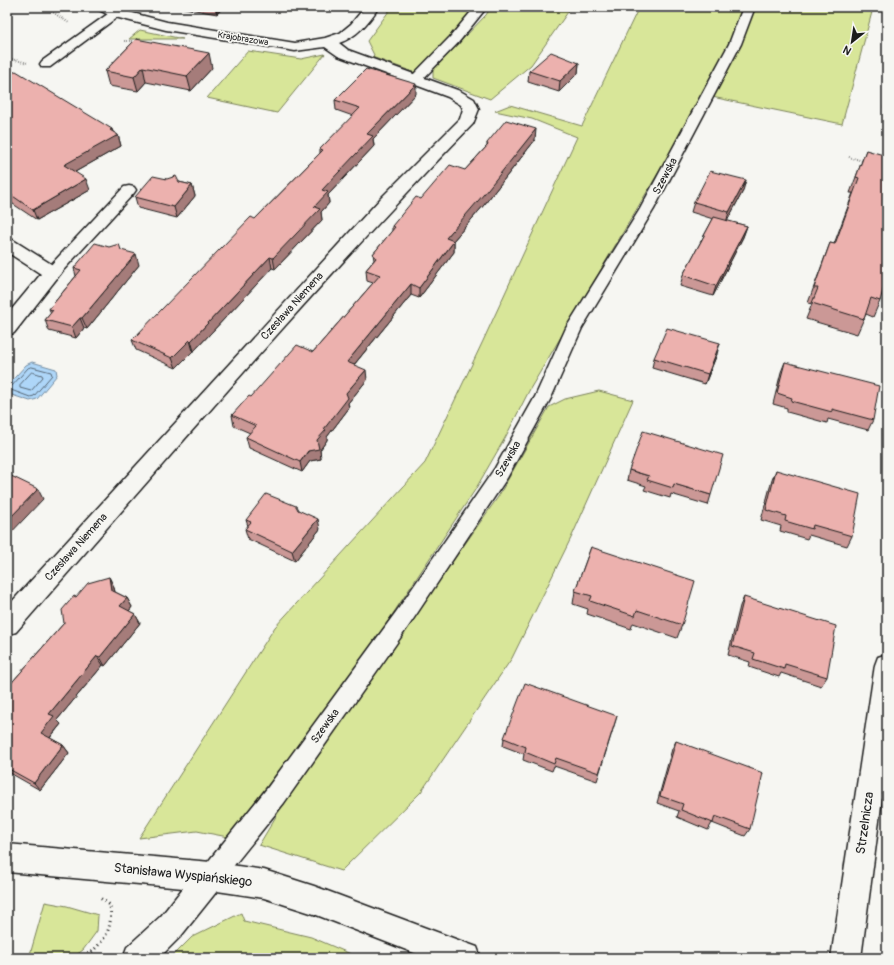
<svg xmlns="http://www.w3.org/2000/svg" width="894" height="965" font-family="Pangolin,sans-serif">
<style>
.green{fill:#d8e699;stroke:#7a815a}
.water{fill:#aed6f8;stroke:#748ca0}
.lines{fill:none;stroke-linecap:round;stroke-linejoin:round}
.shore{stroke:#566674;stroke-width:1}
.lane-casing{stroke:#1c1c1c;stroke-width:3}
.street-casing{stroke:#1c1c1c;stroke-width:3}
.secondary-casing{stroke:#1c1c1c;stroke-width:3}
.path-far1{stroke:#1c1c1c;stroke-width:2;stroke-dasharray:0.5 2;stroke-linecap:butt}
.path{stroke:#1c1c1c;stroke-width:3;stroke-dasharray:1 3.5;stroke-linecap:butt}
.lane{fill:#f6f6f2;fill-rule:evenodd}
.street{fill:#f6f6f2;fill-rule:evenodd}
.secondary{fill:#f6f6f2;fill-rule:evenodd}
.wall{fill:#cb9896;stroke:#1c1c1c}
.shaded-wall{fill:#a57c7a;stroke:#1c1c1c}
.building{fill:#ecb1ae;stroke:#1c1c1c}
.labels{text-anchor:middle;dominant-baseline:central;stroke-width:3.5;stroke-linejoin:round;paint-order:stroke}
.far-street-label{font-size:9px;fill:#1c1c1c;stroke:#f6f6f2}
.street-label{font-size:11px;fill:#1c1c1c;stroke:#f6f6f2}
.near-street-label{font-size:13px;fill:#1c1c1c;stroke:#f6f6f2}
</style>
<rect width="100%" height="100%" fill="#f6f6f2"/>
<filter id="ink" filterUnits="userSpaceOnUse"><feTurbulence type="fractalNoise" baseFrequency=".025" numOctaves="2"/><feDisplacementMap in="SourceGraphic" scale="8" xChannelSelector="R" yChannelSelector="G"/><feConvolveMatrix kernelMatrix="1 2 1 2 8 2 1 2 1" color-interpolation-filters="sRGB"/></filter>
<g filter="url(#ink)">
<path class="green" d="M392 7H475L462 24 416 73 372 57 374 55 367 41Z
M491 7H561L570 9 531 65 490 99 433 78V70L486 15Z
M639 7H745L730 44 673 148 530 389 505 438 475 490 353 674 228 837 197 831 139 838 275 627 425 463 483 341 577 137 532 119 495 111 510 105 582 126Z
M752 7H846L872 12 842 124 712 97Z
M140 30 183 39H129Z
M248 51 301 59 325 54 277 113 207 98Z
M599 391 633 400 572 536 512 658 421 792 341 871 259 845 291 791 498 497 549 407 565 399Z
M45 902 67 906 98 915 97 931 83 950 72 958H29Z
M241 913 244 921 311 937 360 958H171L192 937Z"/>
<path class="water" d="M32 362 56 369 57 375 37 399 30 401 9 394 7 386 26 365Z"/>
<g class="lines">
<path class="shore" d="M32 367 51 372 52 375 34 396 30 397 11 390V387L28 368Z
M32 372 42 375 43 377 31 391 20 388V385Z"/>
<g class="lane-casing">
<path id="lane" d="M475 7H487L458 43 419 83H411L409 80 411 77 450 37Z
M743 7H755L741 44 654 209 582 328 551 398 507 478 410 624 284 803 219 884 211 888 203 884 199 876 203 868 268 787 396 612 495 468 535 397 566 328 640 209 729 44Z
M116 9 120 11 122 13 120 15 50 67H42L40 64 42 61 112 11Z
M129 186 134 187 136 190 134 193 57 277 52 278 47 277 44 273 47 269 124 187Z"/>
</g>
<g class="street-casing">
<path id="street" d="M97 7H115L121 10 167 22 295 43 325 38 340 33 351 24 365 7H379C368 23 357 37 339 43L348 50 460 91 474 99 479 109 473 124C314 287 166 461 16 632L7 635V607L381 198 460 119 463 109 461 105 448 97 338 56 325 47 295 51 166 30 111 16 99 10Z
M7 238 13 240 59 269 61 273 14 333 7 335V315L41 274 7 252Z
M7 844 211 862 264 870 314 886 466 943 477 947 481 958H427L314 914 264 898 217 891 181 936 159 958H123L127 947 161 916 183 888 7 872Z"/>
</g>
<g class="secondary-casing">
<path id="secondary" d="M887 654V760L861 958H831L875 665 878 657Z"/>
</g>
<path class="path-far1" d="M45 7 69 23
M124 41H135
M7 58 28 63
M849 157 863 161"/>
<path class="path" d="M85 958C104 941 113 932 110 905L100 898"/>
<use href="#lane" class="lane"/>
<use href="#street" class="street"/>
<use href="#secondary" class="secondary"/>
</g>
<path class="wall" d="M179 7H223L217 14Z
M136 39 212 68 191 91 146 82 138 91 109 86 105 71Z
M579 63 578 73 559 92 528 82 529 71Z
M7 76 113 132 118 135 121 146 75 172 90 190 37 220 7 200Z
M887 89V109L884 108Z
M416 94 373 139 374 146 328 195 329 203 321 212 322 220 275 269 272 268 194 351H193L176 368 136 350 132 340 255 219 320 153V149L353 116 336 110 335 100Z
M535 140 484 205 453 241H454V252L419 298 411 295 354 365 367 380 348 403 349 408 327 437V440L320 450 321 459 310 461 302 472 249 448 246 437 250 433 234 426 232 415 251 397 313 352 373 283 367 281 366 270 374 260 373 254 392 231V226L421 199 465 170 487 146V143Z
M866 150 880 301 873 317 866 314 857 334 806 319 812 304 808 303 830 243 834 244 853 193H850Z
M179 182 192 185 195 196 177 218 138 208 135 197Z
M743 191 727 221 747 226 743 237 713 296 680 286 683 275 713 219 691 212 694 202Z
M121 250 139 265 87 329 84 328 76 338 49 331 45 320 51 313 49 309 76 276 74 268Z
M717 354 705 384 652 368 654 358Z
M785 362 873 420 868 430 828 419 827 423 787 412V408L773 404 781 372Z
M629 470 711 495 708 505 671 494 670 498 644 490 646 486 627 480Z
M776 470 852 536 847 546 809 535 807 539 780 531 781 526 761 520 772 480Z
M298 510 320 529 295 561 248 539 245 529 248 526 246 520Z
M591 547 682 625 677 638 633 623 631 629 587 614 588 609 573 604 575 591Z
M109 577 114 587 115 592 127 598 132 607 129 611 135 614 140 623 105 666 103 665 57 720 61 724 50 738 63 745 69 753 40 790 10 773 7 777V688L64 623 76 597Z
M744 597 827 677 821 686 781 673 779 677 749 667 750 662 728 655 740 606Z
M617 716 597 781 554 766 552 771 523 760 524 754 503 746 504 738Z
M676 741 750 829 745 836 712 823 708 830 677 817 679 811 657 803 672 749Z"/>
<path class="shaded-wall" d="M216 7H223L217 14Z
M209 53 212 68 191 91 187 76Z
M579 63 578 73 559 92 560 81Z
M143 67 146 82 138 91 134 77Z
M416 84V94L373 139 374 146 328 195 329 203 321 212 322 220 275 269 273 258 314 207 322 190 367 134Z
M112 129 115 137 118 135 121 146 68 176 64 165Z
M536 129 535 140 484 205 446 249V238Z
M86 179 90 190 37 220 33 210Z
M746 180 743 191 726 223 729 212Z
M192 185 195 196 177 218 174 207Z
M747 226 743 237 713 296 716 286Z
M454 241V252L419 298V288Z
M136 254 139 265 87 329 82 318Z
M270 257 272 268 194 351 191 341Z
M411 284V295L348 372 347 362Z
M80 318 84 328 76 338 72 327Z
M190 340 193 351 176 368 172 358Z
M720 343 717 354 705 384 708 374Z
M366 370 367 380 348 403 349 408 327 437V440L320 450 321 459 310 461 302 472 300 462 317 440 324 429 346 393Z
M38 489 43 499 7 537V521Z
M318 519 320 529 295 561 292 551Z
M109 577 114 587 116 600 111 590Z
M127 598 132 607 125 616 120 606Z
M135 614 140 623 105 666 100 657Z
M97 656 103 665 57 720 61 724 47 741 41 733 49 714Z
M63 745 69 753 40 790 34 783Z
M7 770 10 773 7 777Z"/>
<path class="building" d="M136 39 209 53 187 76 143 67 134 77 105 71Z
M551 52 579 63 560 81 529 71Z
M366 69 416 84 367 134 373 136 322 190 328 192 314 207 320 209 273 258 270 257 191 341 190 340 172 358 132 340 251 217 255 219 323 150 320 149 360 108 335 100Z
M16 71 112 129 110 130 118 135 64 165 86 179 33 210 7 192V76Z
M506 120 536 129 484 194 446 238 454 241 419 288 411 284 347 362 366 370 346 393 348 398 324 429 326 430 317 440 319 449 308 451 300 462 246 437 256 426 232 415 249 396 251 397 297 345 313 352 380 275 366 270 376 258 373 254 395 227 392 226 416 197 421 199 450 165 465 170 488 145 487 143Z
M866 150 887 156V276L880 301 871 298 864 319 812 303 818 288H814L830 243 835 244 859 178 856 177Z
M710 171 746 180 729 212 694 202Z
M153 176 167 179 176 176 179 182 192 185 174 207 135 197Z
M714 217 747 226 716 286 683 275Z
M95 243 109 247 119 244 121 250 136 254 82 318H80L72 327 45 320 53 310 49 309 81 270 74 268Z
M667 328 720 343 708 374 654 358Z
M785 362 879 386 873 420 832 409V412L791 401 792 398 777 393Z
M643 431 723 455 711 495 674 484 673 488 647 480 649 476 629 470Z
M776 470 860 494 852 536 813 525 812 529 785 521 786 516 766 510Z
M7 474 38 489 7 521Z
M266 494 296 506 298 510 318 519 292 551 245 529 251 522 246 520Z
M591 547 695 581 682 625 637 610 635 616 590 601 592 596 575 591Z
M109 577 111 590 127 598 120 606 135 614 100 657 97 656 49 714 54 716 41 733 63 745 34 783 7 768V688L64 623 62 610 74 596 76 597 88 583Z
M744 597 836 626 827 677 785 664 784 669 753 659 755 653 732 646Z
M525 683 617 716 599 773 556 758 554 764 525 752 526 747 504 738Z
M676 741 763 773 750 829 715 816 713 823 681 810 683 804 660 796Z"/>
</g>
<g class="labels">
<g class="far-street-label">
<text transform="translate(243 39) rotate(9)">Krajobrazowa</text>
</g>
<g class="street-label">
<text transform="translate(665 176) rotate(-62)">Szewska</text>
<text transform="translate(292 306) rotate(-48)">Czesława Niemena</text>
<text transform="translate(508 459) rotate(-60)">Szewska</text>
<text transform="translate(76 547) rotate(-48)">Czesława Niemena</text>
<text transform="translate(325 726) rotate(-54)">Szewska</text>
</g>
<g class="near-street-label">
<text transform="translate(865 823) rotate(-82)">Strzelnicza</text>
<text transform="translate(183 875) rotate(6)">Stanisława Wyspiańskiego</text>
</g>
</g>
<rect width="894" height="965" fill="none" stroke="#f6f6f2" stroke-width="24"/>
<rect x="12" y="12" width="870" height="941" fill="none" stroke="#1c1c1c" stroke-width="1.5" filter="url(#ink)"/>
<g transform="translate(852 42) rotate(210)" stroke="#f6f6f2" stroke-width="3" paint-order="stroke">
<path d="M0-3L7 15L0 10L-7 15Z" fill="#1c1c1c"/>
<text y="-6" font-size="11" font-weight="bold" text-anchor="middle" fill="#1c1c1c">N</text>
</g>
</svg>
